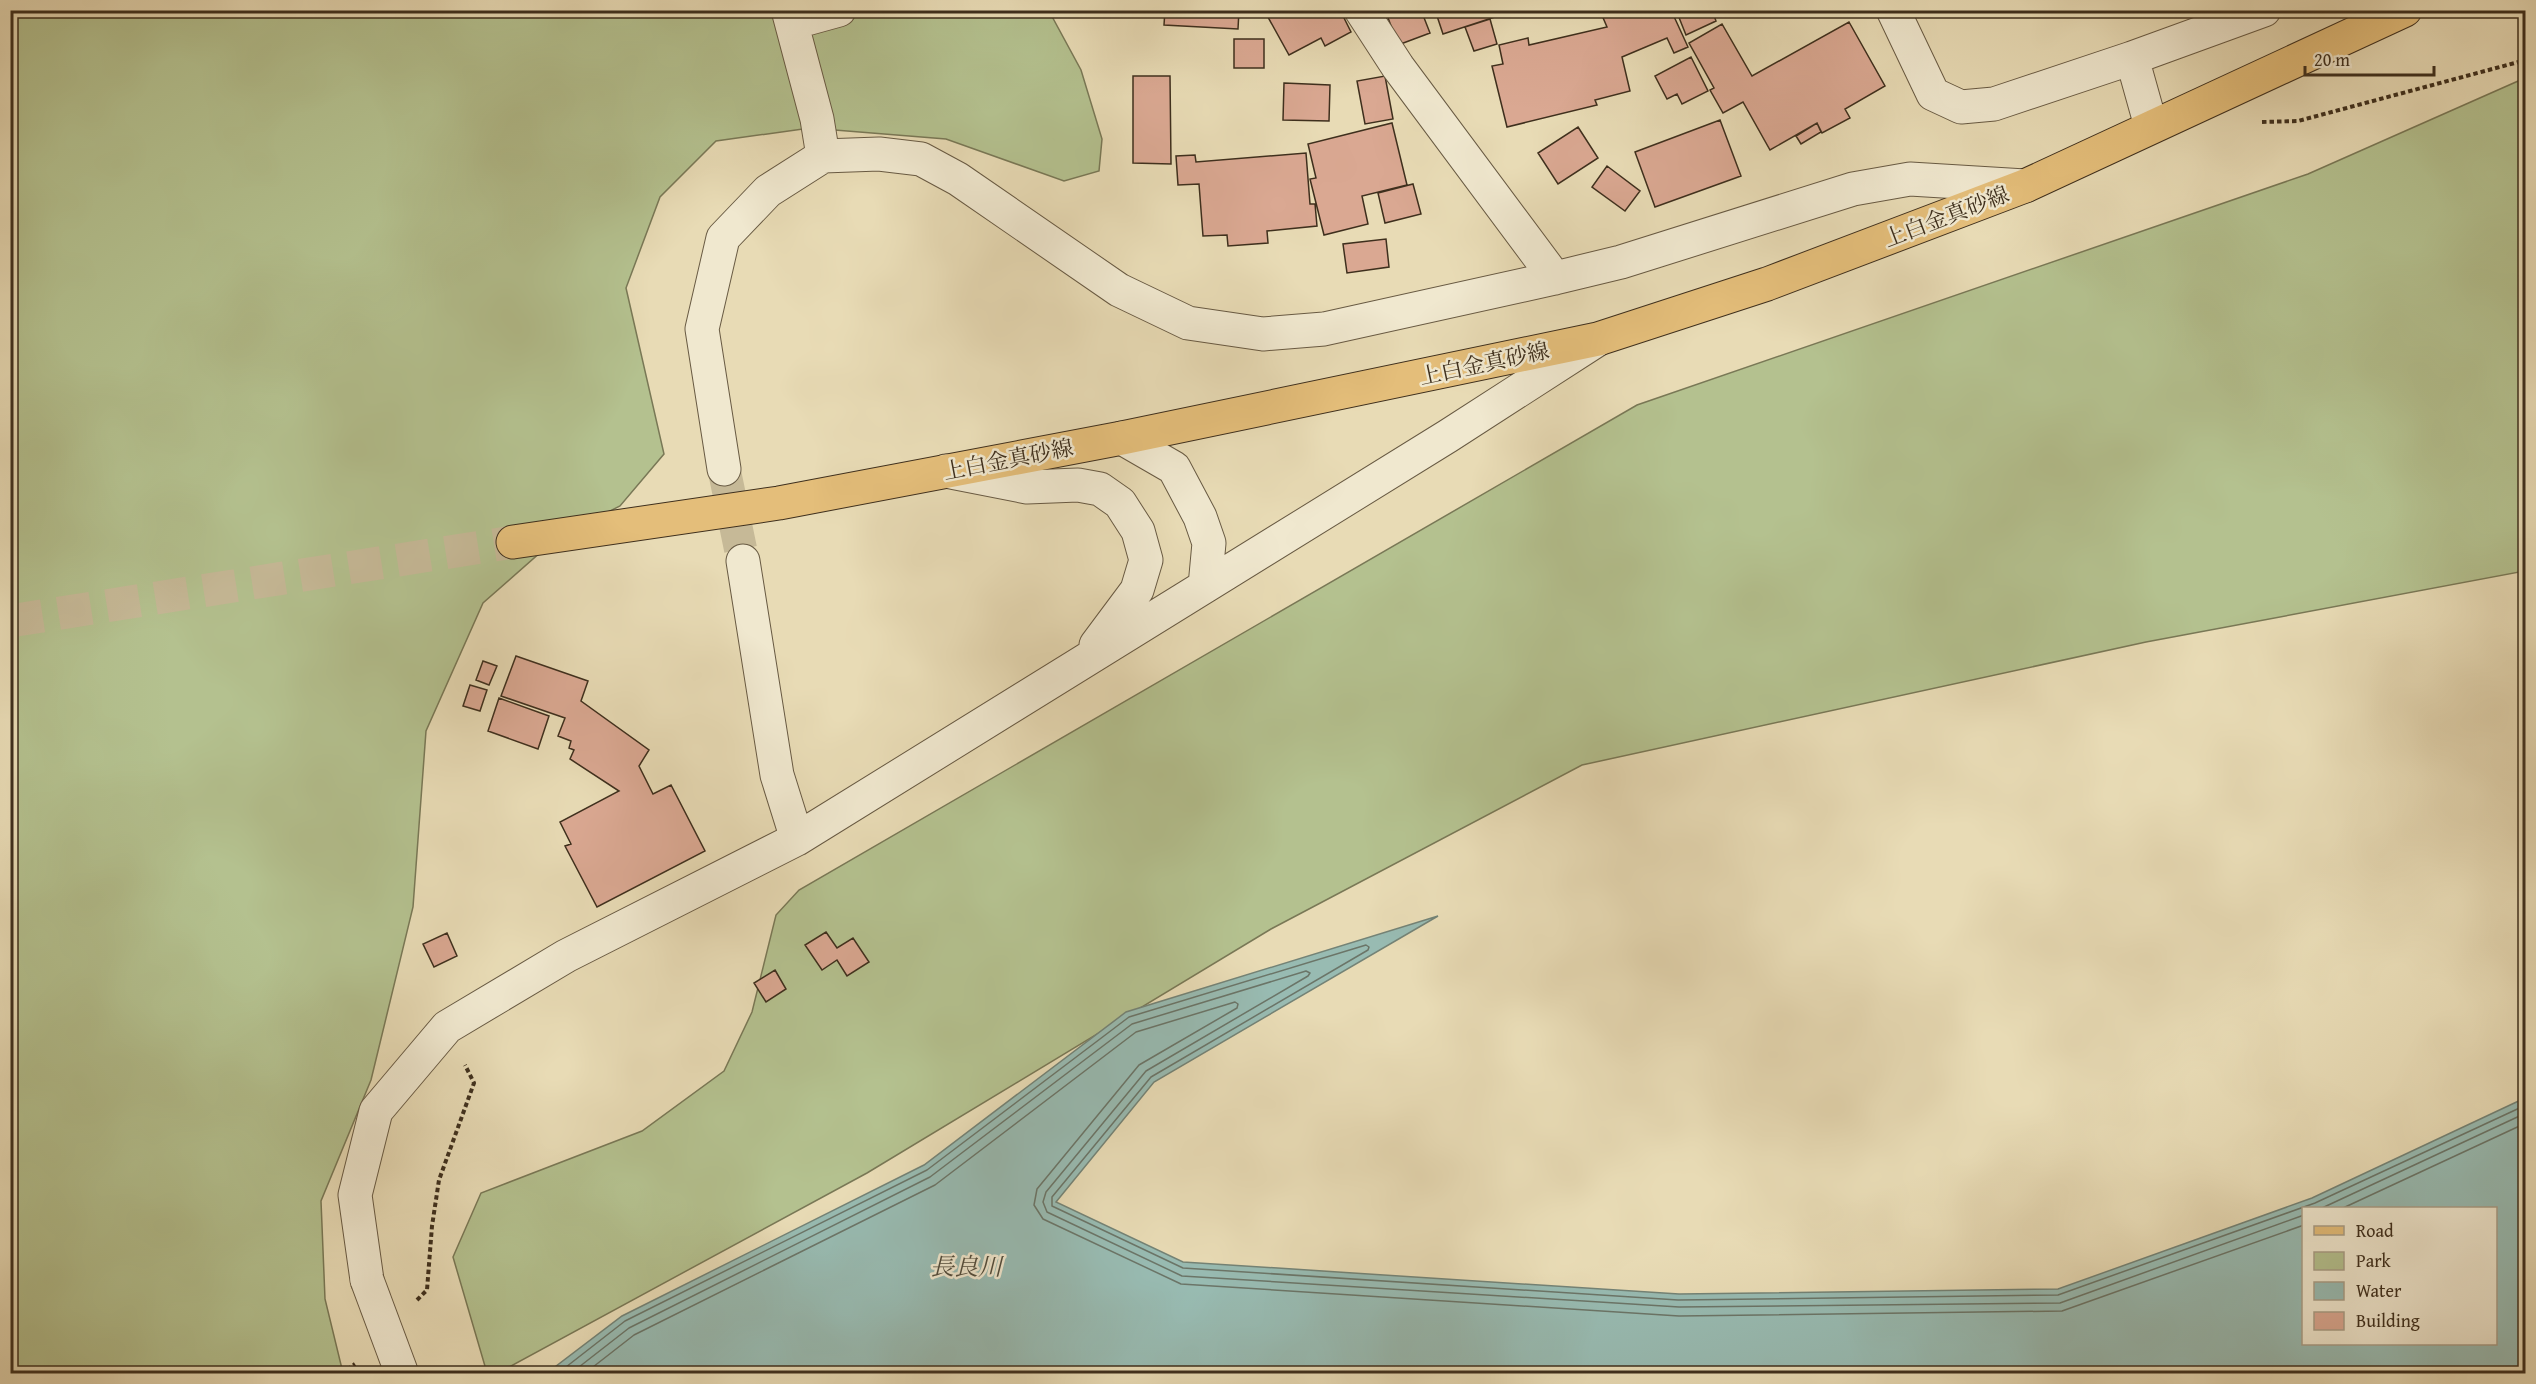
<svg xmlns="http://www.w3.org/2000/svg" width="2536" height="1384" font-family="'Gentium Book Plus','Noto Serif JP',serif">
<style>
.green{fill:#b4c18f;stroke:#797856;stroke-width:1.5}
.water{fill:#98bbb2;stroke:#748376;stroke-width:1.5;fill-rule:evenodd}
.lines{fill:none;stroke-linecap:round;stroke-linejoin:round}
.shore{stroke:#6b7568;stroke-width:1.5}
.building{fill:#daa892;stroke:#3e2f1d;stroke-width:1.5}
.minor-tunnel{stroke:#c6b997;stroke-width:33;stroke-dasharray:33 16;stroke-linecap:butt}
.major-tunnel{stroke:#c6b997;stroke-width:33;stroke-dasharray:33 16;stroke-linecap:butt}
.minor-casing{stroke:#685a43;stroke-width:35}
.major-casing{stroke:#3e2f1d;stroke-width:35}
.path{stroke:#3e2f1d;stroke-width:4;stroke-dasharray:4.5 3;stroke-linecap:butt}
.minor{stroke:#f0e8cf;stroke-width:33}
.major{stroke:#e4be7a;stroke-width:33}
.minor-bridge-casing{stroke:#685a43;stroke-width:35;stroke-linecap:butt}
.minor-bridge{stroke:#f0e8cf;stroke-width:33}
.labels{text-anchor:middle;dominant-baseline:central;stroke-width:5;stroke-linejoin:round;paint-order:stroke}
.street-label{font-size:22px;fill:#3e2f1d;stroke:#f0e8cf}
.water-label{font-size:24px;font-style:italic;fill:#504b3b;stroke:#f0e8cf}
</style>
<rect width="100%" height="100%" fill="#e8dbb5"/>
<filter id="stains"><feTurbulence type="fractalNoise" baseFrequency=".00333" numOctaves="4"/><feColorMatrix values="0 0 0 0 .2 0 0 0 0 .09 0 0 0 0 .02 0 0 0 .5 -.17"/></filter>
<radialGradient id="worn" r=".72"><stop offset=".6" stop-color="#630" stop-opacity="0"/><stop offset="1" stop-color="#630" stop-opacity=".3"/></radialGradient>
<path class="green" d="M10 11H1049L1081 70 1102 139 1099 171 1064 181 946 139 810 128 716 141 660 197 626 288 664 454 620 506 558 537 483 603 426 731 413 907 371 1080 321 1201 325 1299 343 1373H11Z
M2525 78V571L2146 642 1582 765 1271 929 867 1173 498 1373H487L453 1257 481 1193 642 1131 724 1071 752 1012 776 915 799 890 1637 405 2308 174Z"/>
<path class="water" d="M1438 916 1154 1082 1056 1202 1183 1262 1679 1294 2058 1289 2312 1198 2525 1098V1373H547L622 1316 924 1165 1126 1012ZM2304 1208H2496V1344H2304Z"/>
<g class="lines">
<path class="shore" d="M2322 1208 2526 1113
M2343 1208 2526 1123
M557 1374 625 1321 927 1170 1129 1017 1366 945 1369 947 1368 950 1151 1077 1052 1197V1206L1183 1268 1678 1300 2058 1295 2315 1203 2526 1105
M570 1374 629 1328 930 1177 1132 1024 1306 971 1310 973 1308 976 1146 1071 1046 1192 1043 1202 1047 1212 1182 1276 1679 1307 2060 1303 2304 1215
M584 1374 634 1335 935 1185 1136 1032 1235 1002 1238 1004 1237 1008 1139 1065 1037 1189 1034 1205 1043 1219 1181 1284 1679 1316 2062 1311 2304 1225"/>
</g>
<path class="building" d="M1165 10H1239L1238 29 1164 25Z
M1264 10H1340L1351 32 1325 46 1321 38 1289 55Z
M1400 10H1421L1430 33 1398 45 1387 15Z
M1435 10H1500L1501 15 1443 34Z
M1606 10H1671L1688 47 1674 53 1667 38 1622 57 1630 91 1595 100 1597 105 1507 127 1492 66 1503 64 1499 45 1528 38 1529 45 1607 27 1601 13Z
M1676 10H1712L1716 21 1686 35Z
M1490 19 1497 44 1474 51 1465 27Z
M1849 22 1885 86 1845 109 1850 118 1822 133 1817 123 1770 150 1743 102 1723 113 1710 90 1714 88 1689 43 1722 24 1752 76Z
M1234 39H1264V68H1234Z
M1691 57 1708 91 1682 104 1677 94 1667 99 1655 76Z
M1133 76H1170L1171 164 1133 163Z
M1385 76 1393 119 1365 124 1357 81Z
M1284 83 1330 85 1329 121 1283 120Z
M1720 120 1741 176 1655 207 1635 152Z
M1392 123 1407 185 1362 196 1368 224 1324 235 1310 179 1316 178 1308 144Z
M1817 123 1821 132 1801 144 1796 136Z
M1578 127 1598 158 1558 184 1538 153Z
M1306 153 1310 204H1315L1317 226 1267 231 1268 243 1228 246 1227 235 1203 236 1199 184 1178 185 1176 156 1195 155 1196 162Z
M1607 166 1640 191 1625 211 1592 187Z
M1413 184 1421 214 1385 223 1378 193Z
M1386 239 1389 267 1347 273 1343 244Z
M516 656 588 681 581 701 649 750 639 766 653 794 671 785 705 851 597 907 565 846 571 844 560 822 619 791 570 759 574 750 569 748 571 741 558 736 565 718 501 696Z
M483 661 497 666 489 685 476 680Z
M470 685 487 690 480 711 463 706Z
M499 698 549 716 538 749 488 731Z
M826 932 837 948 853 938 869 962 847 976 837 960 822 970 805 945Z
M447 933 457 956 434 967 423 944Z
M775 970 786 989 766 1002 754 983Z"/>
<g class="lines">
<path class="minor-tunnel" d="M724 469 743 561"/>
<path class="major-tunnel" d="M10 621 513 542"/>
<g class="minor-casing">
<path id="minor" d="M788 10 817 119 823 156
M1361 10 1398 67 1555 278
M1893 10 1933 94 1961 107 1994 104 2132 58
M792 23 839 10
M2151 126 2132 58 2264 10
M1122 438 1174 468 1200 517 1209 543 1205 586
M724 469 702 329 723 238 768 191 823 156 879 154 921 159 958 179 1119 290 1188 323 1263 334 1324 329 1555 278 1621 262 1853 189 1910 179 2025 186
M946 471 1027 487 1078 485 1100 489 1120 503 1138 531 1146 560 1137 590 1096 645
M743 561 777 775 797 839
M367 1280 355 1195 376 1111 447 1027 566 956 797 839 1448 436 1597 340"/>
</g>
<g class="major-casing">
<path id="major" d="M513 542 779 503 1122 438 1598 339 1767 284 2025 186 2405 10"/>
</g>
<path class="path" d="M2262 122 2298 121 2526 60
M417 1300 427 1290 432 1226 439 1180 474 1083 465 1065
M341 1374 355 1364"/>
<use href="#minor" class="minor"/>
<use href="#major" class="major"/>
<g class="minor-bridge-casing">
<path id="minor-bridge" d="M367 1280 402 1374"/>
</g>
<use href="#minor-bridge" class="minor-bridge"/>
</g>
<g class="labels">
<g class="street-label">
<text transform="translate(1946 216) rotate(-21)">上白金真砂線</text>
<text transform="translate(1484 363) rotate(-12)">上白金真砂線</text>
<text transform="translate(1008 459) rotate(-11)">上白金真砂線</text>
</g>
<g class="water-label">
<text x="966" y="1266">長良川</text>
</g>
</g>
<rect width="2536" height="1384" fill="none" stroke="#e8dbb5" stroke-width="36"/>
<rect x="12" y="12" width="2512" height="1360" fill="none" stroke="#3e2f1d" stroke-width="3"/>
<rect x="18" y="18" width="2500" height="1348" fill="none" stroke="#3e2f1d" stroke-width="1.5"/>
<rect x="2302" y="1207" width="195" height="138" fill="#f0e8cf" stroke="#a99e88" stroke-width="1.5"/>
<rect x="2314" y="1226" width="30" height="9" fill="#e4be7a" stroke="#a99e88" stroke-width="1.5"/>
<text x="2356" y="1237" font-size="18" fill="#3e2f1d">Road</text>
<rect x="2314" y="1252" width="30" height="18" fill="#b4c18f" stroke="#a99e88" stroke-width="1.5"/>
<text x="2356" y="1267" font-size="18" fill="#3e2f1d">Park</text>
<rect x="2314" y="1282" width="30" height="18" fill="#98bbb2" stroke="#a99e88" stroke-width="1.5"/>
<text x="2356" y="1297" font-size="18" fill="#3e2f1d">Water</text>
<rect x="2314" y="1312" width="30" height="18" fill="#daa892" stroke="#a99e88" stroke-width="1.5"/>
<text x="2356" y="1327" font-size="18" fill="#3e2f1d">Building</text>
<path d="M2305 66v9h129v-9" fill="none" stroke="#3e2f1d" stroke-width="3"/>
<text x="2314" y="66" font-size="18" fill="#3e2f1d" stroke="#f0e8cf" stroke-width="4.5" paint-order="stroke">20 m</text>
<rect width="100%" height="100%" filter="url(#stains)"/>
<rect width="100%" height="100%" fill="url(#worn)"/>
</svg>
